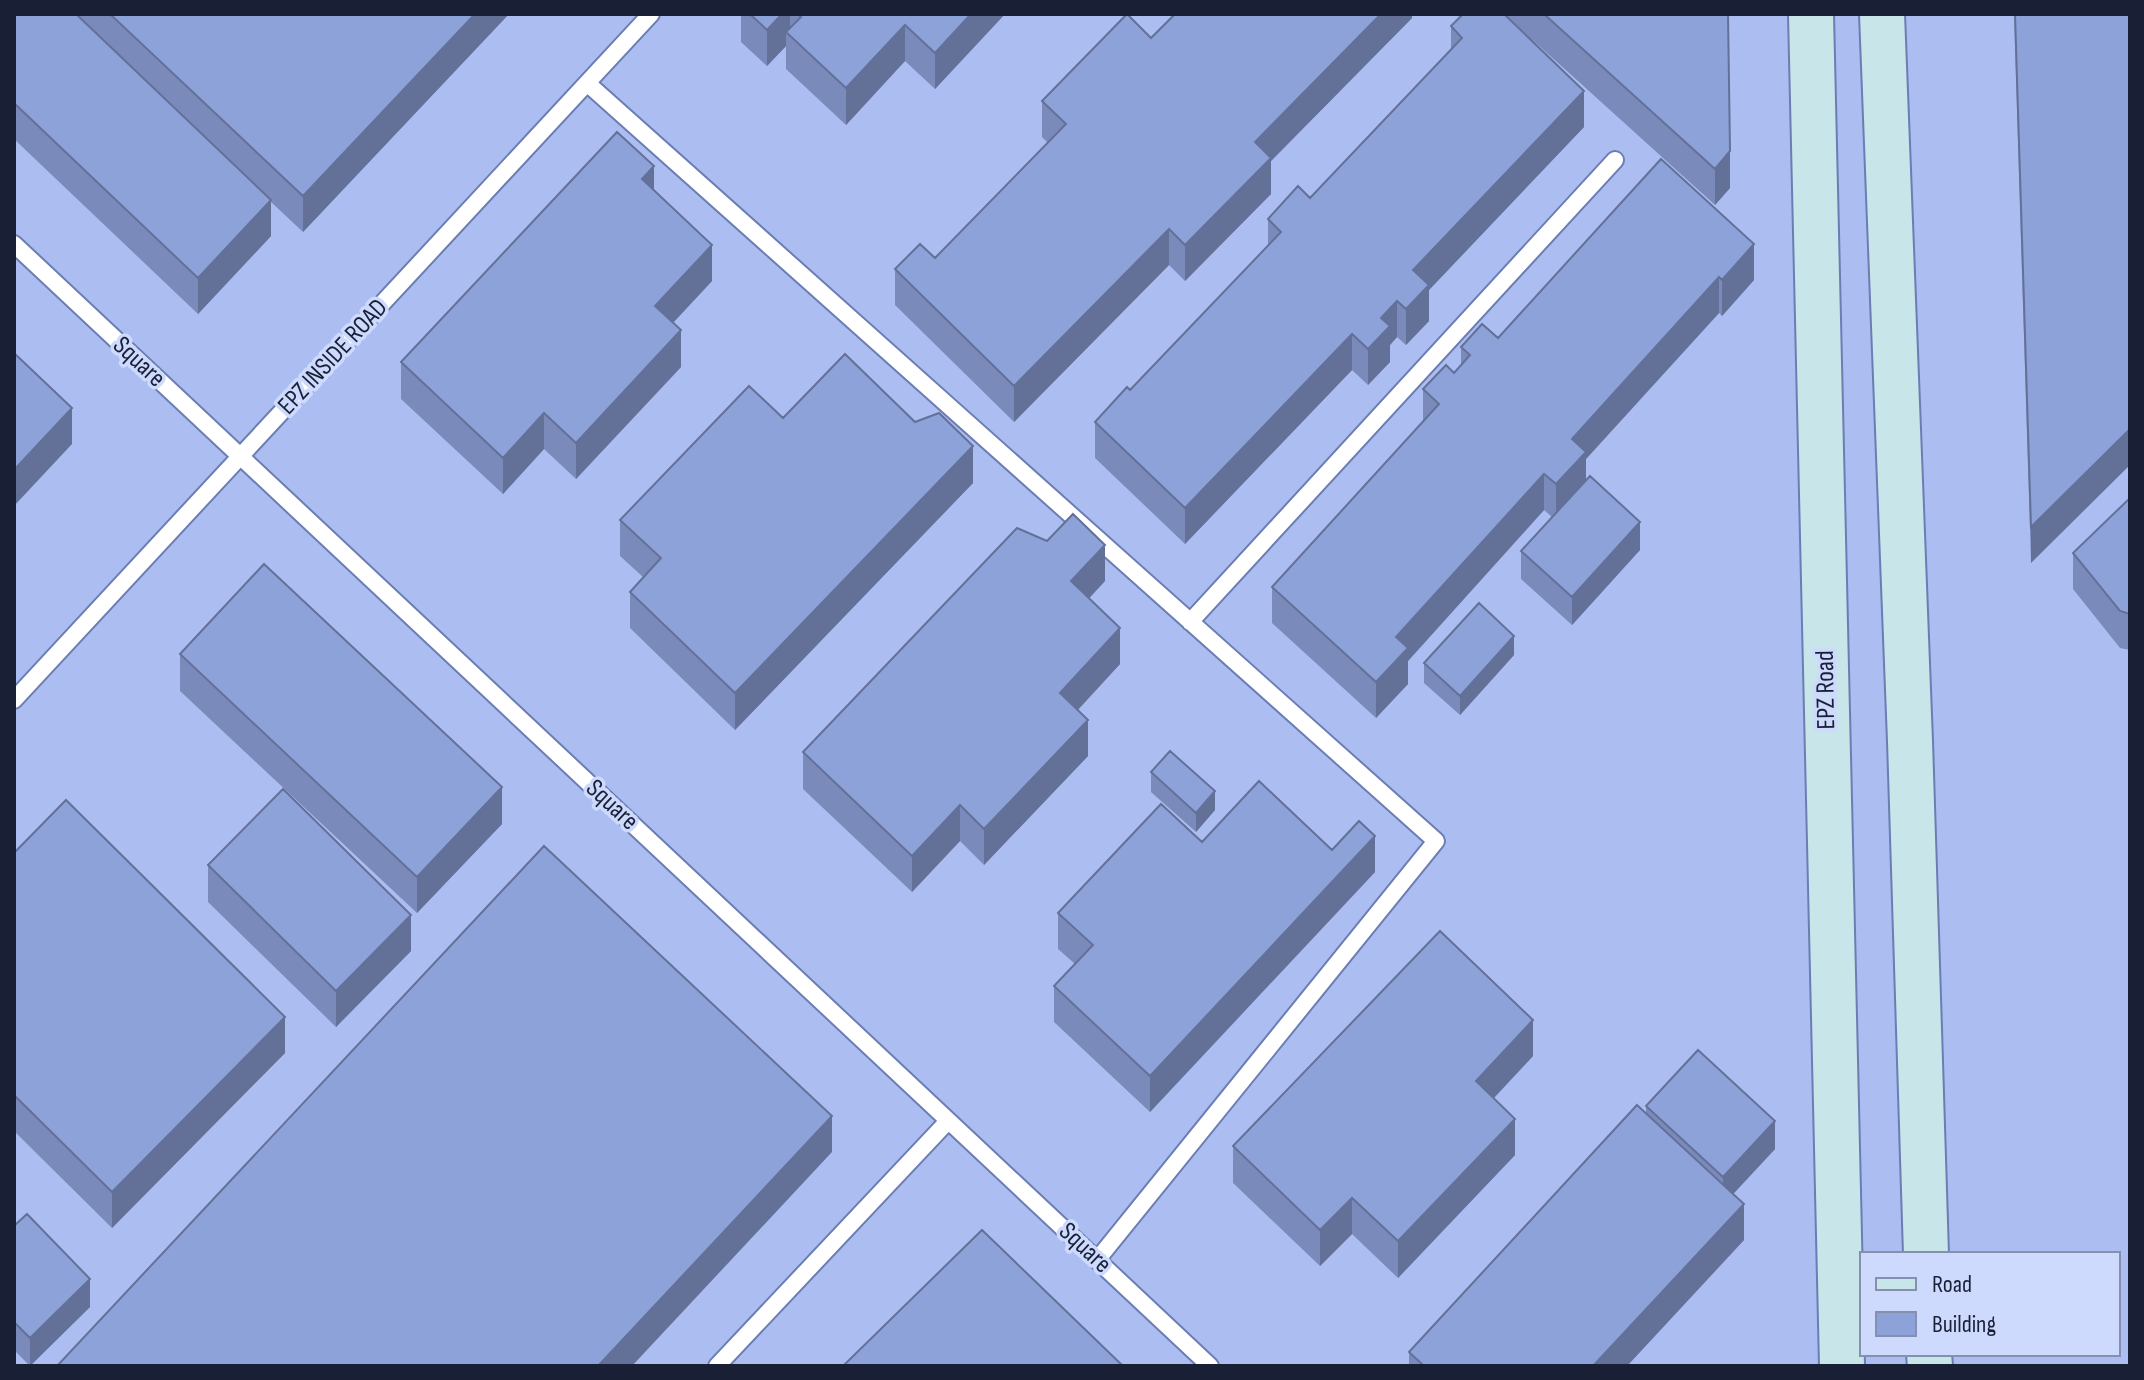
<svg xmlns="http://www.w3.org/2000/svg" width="2144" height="1380" font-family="'Sofia Sans Condensed',sans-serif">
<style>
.built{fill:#acbef1;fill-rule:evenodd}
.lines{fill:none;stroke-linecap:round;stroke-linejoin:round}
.service-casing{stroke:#6b7db3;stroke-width:20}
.secondary-casing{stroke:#6b7db3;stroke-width:48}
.service{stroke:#fff;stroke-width:16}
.secondary{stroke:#c8e5e9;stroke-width:44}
.wall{fill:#7a8bbb}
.shaded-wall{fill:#637199}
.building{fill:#8ea2da;stroke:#637199;stroke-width:2}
.labels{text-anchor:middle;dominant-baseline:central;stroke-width:7;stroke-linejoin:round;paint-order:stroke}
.street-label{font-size:26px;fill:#192036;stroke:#cddafe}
</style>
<rect width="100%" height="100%" fill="#bccdfc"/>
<path class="built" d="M14 14H2130V1366H14ZM1862 1254H2118V1354H1862Z"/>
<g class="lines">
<g class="service-casing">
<path id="service" d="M587 83 1436 841 1097 1260
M14 244 1210 1366
M1190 622 1615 160
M14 700 651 14
M717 1366 948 1121"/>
</g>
<g class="secondary-casing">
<path id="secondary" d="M1811 14 1842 1366
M1882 14 1910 741 1926 1254
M1929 1354 1930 1366"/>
</g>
<use href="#service" class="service"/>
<use href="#secondary" class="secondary"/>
</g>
<path class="wall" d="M14 14H509L303 232 271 202V236L198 314 14 139Z
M741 14H1005L935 89 905 61 846 125 786 69V46L767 66 741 42Z
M1412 14V18L1271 161V194L1185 281 1169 265 1014 422 895 305V269L935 258 1048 143 1042 137V101L1151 38Z
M1463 14H1728L1730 188 1715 205 1507 17 1584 127 1429 290V321L1406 345 1397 337 1390 345V362L1368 385 1352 370 1185 544 1095 458V422L1130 390 1268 246V219L1310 198 1451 50V26Z
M2014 14H2130L2031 563Z
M1661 159 1754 280 1722 316 1719 313 1586 459V480L1640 550 1572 625 1521 579V551L1552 517 1544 510 1408 661V684L1376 718 1272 623V587L1423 422V389L1454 373 1461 365V347L1498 338Z
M654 189 712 281 673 323 681 367 576 479 544 449 503 494 401 399V362Z
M783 418 973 483 735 730 630 628V592L643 577 620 556V520Z
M2130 498V650L2120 648 2073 589V553Z
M1105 581 1089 598 1120 664 1078 710 1088 756 984 865 960 841 912 892 803 789V752Z
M180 654 502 824 417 913 180 691Z
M1514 655 1460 715 1424 683V663Z
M1151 772 1215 810 1196 832 1151 792Z
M1202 842 1332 850 1375 872 1150 1112 1054 1022V986L1075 964 1058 949V913Z
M14 853 285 1053 112 1228 14 1131Z
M208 865 411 951 336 1027 208 902Z
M1533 1056 1494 1098 1515 1155 1398 1278 1352 1234 1320 1266 1233 1183V1146Z
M1646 1106 1775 1149 1733 1194 1744 1240 1627 1366H1409V1352L1646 1113Z
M14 1226 90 1307 30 1366 14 1350Z"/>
<path class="shaded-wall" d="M475 14H509L303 232V196Z
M782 14H790V36L786 32V46L767 66V30Z
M971 14H1005L935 89V53Z
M1381 14H1412V18L1271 161V194L1185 281V245L1255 142Z
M905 25V61L846 125V88Z
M1584 91V127L1429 290V321L1406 345V309L1413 270Z
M1730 151V188L1715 205V169Z
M654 166V202L642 179Z
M271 200V236L198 314V278Z
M1169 229V265L1014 422V386Z
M1754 244V280L1722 316V280Z
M712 245V281L655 342V306Z
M1719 277V313L1586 459V488L1556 521V484L1572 439Z
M1397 301V337L1390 345V362L1368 385V349L1381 318Z
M681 330V367L576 479V443Z
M1352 334V370L1185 544V508Z
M72 408V444L14 506V470Z
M544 413V449L503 494V458Z
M2130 429V465L2031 563V527Z
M973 446V483L735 730V693Z
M1544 474V510L1408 661V684L1376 718V682L1396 637Z
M1640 522V550L1572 625V597Z
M1105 545V581L1071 618V581Z
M1120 628V664L1060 729V693Z
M1514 636V655L1460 715V696Z
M1088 720V756L984 865V829Z
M502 787V824L417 913V877Z
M1215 791V810L1196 832V813Z
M960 805V841L912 892V856Z
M1375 836V872L1150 1112V1076Z
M411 915V951L336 1027V991Z
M285 1017V1053L112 1228V1192Z
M1533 1020V1056L1476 1117V1081Z
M832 1116V1152L632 1366H598Z
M1515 1119V1155L1398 1278V1241Z
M1775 1121V1149L1723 1205V1177Z
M1352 1198V1234L1320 1266V1230Z
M1744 1204V1240L1627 1366H1593Z
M90 1279V1307L30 1366V1338Z"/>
<path class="building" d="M14 14H76L271 200 198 278 14 103Z
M110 14H475L303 196Z
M750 14H782L767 30Z
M798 14H971L935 53 905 25 846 88 786 32 801 17Z
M1127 14 1151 38 1175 14H1381L1255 142 1271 158 1185 245 1169 229 1014 386 895 269 920 244 935 258 1066 124 1042 101Z
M1463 14H1504L1584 91 1413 270 1429 285 1406 309 1397 301 1381 318 1390 326 1368 349 1352 334 1185 508 1095 422 1127 387 1130 390 1281 232 1268 219 1298 186 1310 198 1462 38 1451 26Z
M1544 14H1728L1730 151 1715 169Z
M2015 14H2130V429L2031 527Z
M617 132 654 166 642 179 712 245 655 306 681 330 576 443 544 413 503 458 401 362Z
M1661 159 1754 244 1722 280 1719 277 1572 439 1586 452 1556 484 1544 474 1396 637 1408 648 1376 682 1272 587 1439 404 1423 389 1446 365 1454 373 1470 355 1461 347 1482 324 1498 338Z
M14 353 72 408 14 470Z
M845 354 915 422 939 413 973 446 735 693 630 592 661 558 620 520 749 386 783 418Z
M1590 476 1640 522 1572 597 1521 551Z
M2130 498V614L2120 611 2073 553Z
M1073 514 1105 545 1071 581 1120 628 1060 693 1088 720 984 829 960 805 912 856 803 752 1017 528 1047 541Z
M264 564 502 787 417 877 180 654Z
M1479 603 1514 636 1460 696 1424 663Z
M1170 751 1215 791 1196 813 1151 772Z
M1259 781 1332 850 1359 821 1375 836 1150 1076 1054 986 1093 945 1058 913 1161 804 1202 842Z
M283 789 411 915 336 991 208 865Z
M66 800 285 1017 112 1192 14 1095V853Z
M544 846 832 1116 598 1366H57Z
M1440 931 1533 1020 1476 1081 1515 1119 1398 1241 1352 1198 1320 1230 1233 1146Z
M1698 1050 1775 1121 1723 1177 1646 1106Z
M1637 1105 1744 1204 1593 1366H1424L1409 1352Z
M27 1214 90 1279 30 1338 14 1322V1226Z
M982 1230 1123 1366H843Z"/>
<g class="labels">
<g class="street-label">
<text transform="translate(333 357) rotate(-47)">EPZ INSIDE ROAD</text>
<text transform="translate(139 362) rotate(43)">Square</text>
<text transform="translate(1826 690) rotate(-91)">EPZ Road</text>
<text transform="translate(612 805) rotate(43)">Square</text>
<text transform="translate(1085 1248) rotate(43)">Square</text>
</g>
</g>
<rect width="2144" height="1380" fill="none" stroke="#192036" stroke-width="32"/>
<rect x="1860" y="1252" width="260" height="104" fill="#cddafe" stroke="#8590ae" stroke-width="2"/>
<rect x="1876" y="1278" width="40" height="12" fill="#c8e5e9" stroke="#8590ae" stroke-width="2"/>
<text x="1932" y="1292" font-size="24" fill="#192036">Road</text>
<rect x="1876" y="1312" width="40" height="24" fill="#8ea2da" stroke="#8590ae" stroke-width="2"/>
<text x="1932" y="1332" font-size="24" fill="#192036">Building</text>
</svg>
